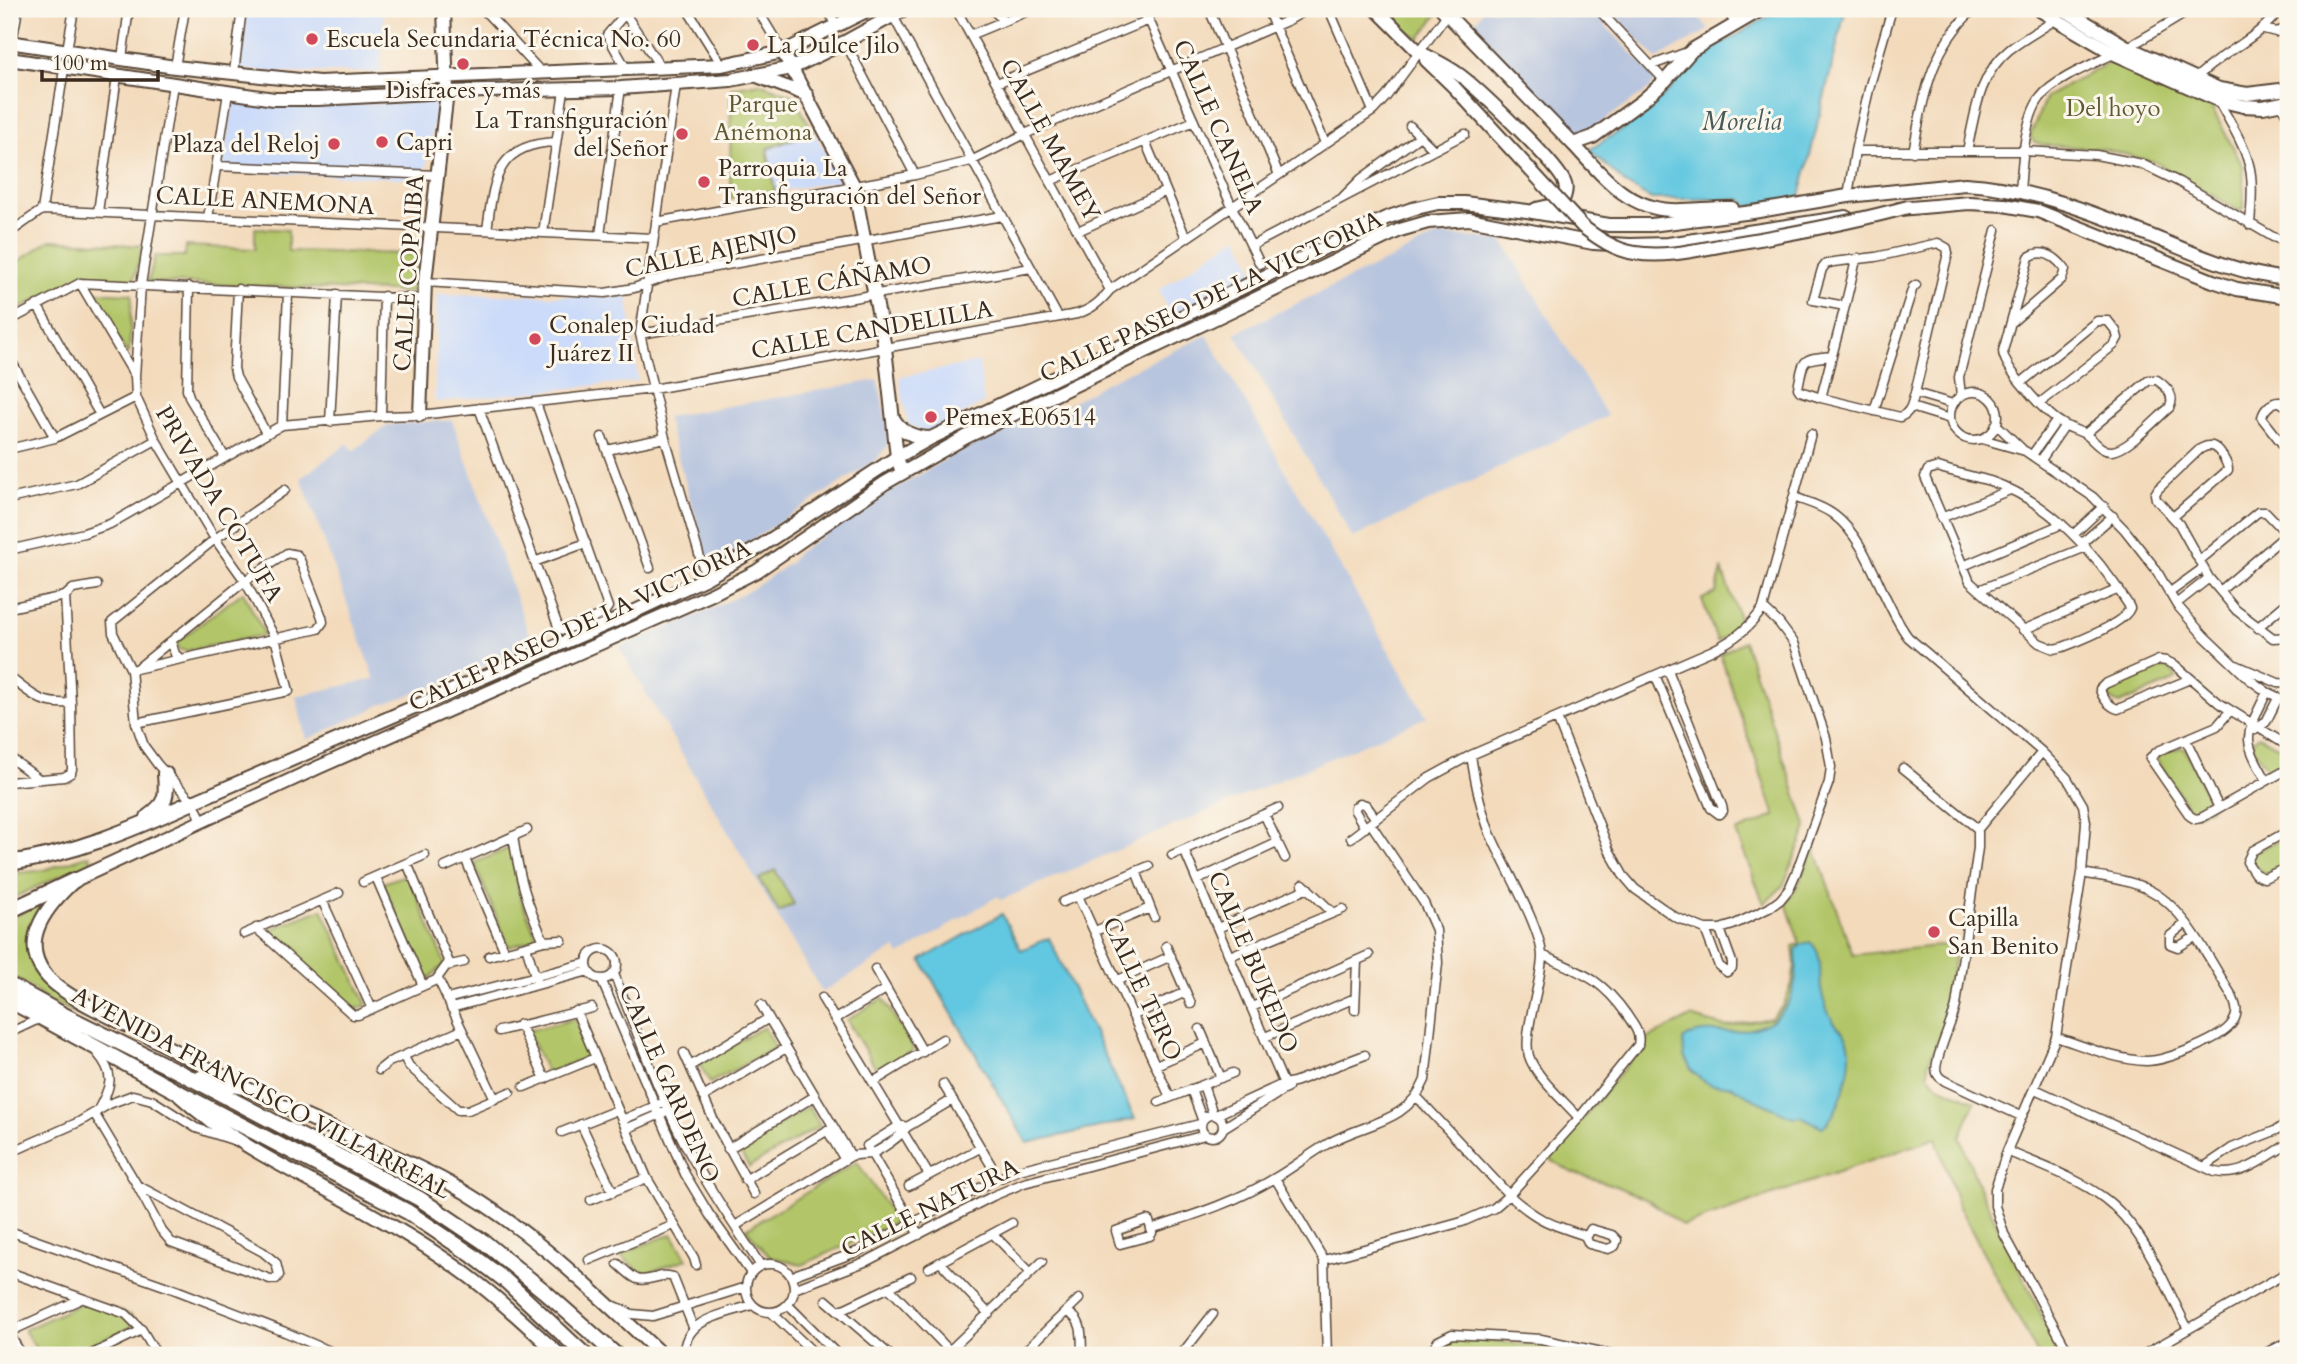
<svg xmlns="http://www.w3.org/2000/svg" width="2297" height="1364" font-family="Cardo,serif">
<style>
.built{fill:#ccdbf9}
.industrial{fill:#b8c5de}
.green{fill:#b2c669;stroke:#767844;stroke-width:2}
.water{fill:#62c7e0;stroke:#4e787f;stroke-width:2}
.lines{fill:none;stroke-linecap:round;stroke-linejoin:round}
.street-casing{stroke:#574436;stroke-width:11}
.secondary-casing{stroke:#574436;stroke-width:16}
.primary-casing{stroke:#574436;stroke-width:16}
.highway-casing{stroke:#574436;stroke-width:18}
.street{stroke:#fff;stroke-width:8}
.secondary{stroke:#fff;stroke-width:12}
.primary{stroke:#fff;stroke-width:12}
.highway{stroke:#fff;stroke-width:14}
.primary-bridge-casing{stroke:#574436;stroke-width:16;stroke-linecap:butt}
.primary-bridge{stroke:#fff;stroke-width:12}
.poi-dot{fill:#d1495b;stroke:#fbf7ec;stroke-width:2.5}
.labels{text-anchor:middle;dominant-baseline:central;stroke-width:6;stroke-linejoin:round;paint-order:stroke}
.poi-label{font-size:24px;fill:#3b2a1e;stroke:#fbf7ec;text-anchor:start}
.park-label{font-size:24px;fill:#5f5934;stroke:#fbf7ec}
.street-label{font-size:24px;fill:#3b2a1e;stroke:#fbf7ec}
.water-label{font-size:26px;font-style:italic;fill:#475958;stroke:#fbf7ec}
</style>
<rect width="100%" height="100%" fill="#fbf7ec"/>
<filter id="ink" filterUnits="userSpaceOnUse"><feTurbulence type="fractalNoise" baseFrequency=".0143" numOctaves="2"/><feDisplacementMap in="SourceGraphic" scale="14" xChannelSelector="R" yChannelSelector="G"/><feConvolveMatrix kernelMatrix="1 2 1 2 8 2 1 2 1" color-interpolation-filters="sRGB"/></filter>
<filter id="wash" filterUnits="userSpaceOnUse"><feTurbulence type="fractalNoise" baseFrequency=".00686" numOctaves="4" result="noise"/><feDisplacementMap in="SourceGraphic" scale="28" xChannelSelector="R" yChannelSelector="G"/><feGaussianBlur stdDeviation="1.57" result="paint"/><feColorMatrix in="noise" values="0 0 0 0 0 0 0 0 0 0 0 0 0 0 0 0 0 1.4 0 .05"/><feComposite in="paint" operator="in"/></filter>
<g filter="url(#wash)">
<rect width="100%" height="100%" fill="#f3dabb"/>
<path class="built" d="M246 9H384L381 72H268L237 69Z
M234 98 289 107 437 101 424 179 222 171Z
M813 131 842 180 775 192 767 149Z
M1238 236 1256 274 1170 316 1159 290Z
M437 294 628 297 638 381 435 402Z
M979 362 984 403 926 433 908 424 899 377Z"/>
<path class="industrial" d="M1484 9H1590L1656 79 1651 88 1586 133 1581 134 1575 132 1472 26Z
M1609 9H1693L1709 30 1657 59Z
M1440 235 1502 240 1607 416 1353 538 1235 333Z
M1207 335 1427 717 1001 900 998 896 900 955 896 948 822 992 619 647 706 612 754 588 791 562 796 554 868 505 951 456 1033 416H1049L1105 383Z
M878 380 889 435 887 446 876 460 710 567 666 417Z
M452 420 533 645 436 686 383 704 306 740 296 696 375 679 301 478 348 443 353 451 388 425Z"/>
<path class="green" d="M1380 9H1436L1439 12 1419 39Z
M2112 61 2211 107 2243 166 2244 208 2240 211 2155 162 2104 149 2044 145 2034 142 2030 136 2046 97Z
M759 83 793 95 813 131 767 149 775 192 730 198 731 88Z
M255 228 288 230V251L416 254 413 292 148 282 155 256H185L186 246 255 249Z
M50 240 143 246 133 282 72 281 9 314V268Z
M91 292 132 294 129 353 127 354Z
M1722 570 1741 623 1733 632 1717 641 1702 599 1716 593Z
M243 592 265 635 185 651 179 649 177 646 178 641Z
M1744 641 1807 828 1783 886 1764 904 1736 832 1775 816 1720 654Z
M2167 667 2177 678 2171 682 2119 704C2112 701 2108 698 2106 691L2109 688 2159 668Z
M2259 736 2288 752V764L2271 773 2252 746 2254 739Z
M2184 747 2211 804 2210 808 2197 814 2191 812 2156 758 2165 752Z
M2288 835V862L2266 874 2253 865 2251 859 2252 854Z
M1814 846 1853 955 1956 944 1946 1020 1928 1065V1074L1938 1086 1975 1101 1960 1137 1979 1187 2061 1355H2038L1958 1205 1936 1138 1683 1226 1650 1201 1613 1185 1574 1173 1549 1159 1650 1037 1691 1017 1725 1027 1771 1018 1783 1006 1792 984 1795 965 1793 946 1800 944 1786 903 1797 887Z
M510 848 520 897 537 938 509 947 474 863Z
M90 855 91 861 9 900V874L44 870Z
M775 870 794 904 779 912 759 879Z
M408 874 445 964 427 980 383 883Z
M42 902C37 912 31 922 29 933 20 973 57 995 86 1012L83 1017 44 998 32 988 9 975V919Z
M322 909 367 1005 353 1010 266 931Z
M883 998 914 1050 878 1072 847 1020Z
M575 1019 589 1056 547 1073 527 1031Z
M764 1027 775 1048 710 1083 699 1063Z
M809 1107 820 1126 749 1167 738 1149Z
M857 1162 897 1222 802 1265 769 1256 746 1229Z
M672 1234 687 1259 643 1274 619 1254Z
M89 1300 131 1315 138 1324 70 1355H40L24 1330Z
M1459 1339C1504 1341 1546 1346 1590 1355H1441L1447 1345Z"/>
<path class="water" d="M1786 9H1840L1845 12 1800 196 1749 207 1741 199H1651L1627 185 1589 150 1633 123 1670 90 1702 51 1727 41 1774 13Z
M1002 914 1021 950 1049 938 1135 1119 1027 1143 921 960Z
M1810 942C1826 956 1817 976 1822 994 1824 1002 1827 1012 1832 1019 1836 1027 1845 1032 1848 1041 1856 1059 1839 1118 1822 1127L1801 1116 1793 1117 1755 1100 1739 1090 1730 1086 1711 1085 1701 1079 1692 1071 1684 1056 1683 1040C1698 1028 1712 1033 1730 1032 1783 1029 1800 1000 1796 950L1802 944Z"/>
</g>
<g filter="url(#ink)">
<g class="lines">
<g class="street-casing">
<path id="street" d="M483 9 542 73
M622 9 661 68
M687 9 722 65
M757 9 783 52
M827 9 837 26
M956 9 1110 290
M992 9 1004 21
M1139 9 1149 20 1232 207 1260 264
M1209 9 1279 175
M1267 9 1325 143
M1329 9 1373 111
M1598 9 1665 81
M1725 9 1736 23
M625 14 607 35 627 70
M893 16 1058 317
M2264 29 2276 32 2288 28
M970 35 1033 9
M12 42 18 9
M845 42 915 175
M67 50 74 9
M122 58 129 9
M1652 65 1690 51
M175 67 185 9
M234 72 242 9
M2195 79C2221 52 2258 40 2280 9
M997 83 1149 20
M676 85 640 334 665 438 706 578
M2218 100C2230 123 2248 149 2251 175 2253 192 2251 208 2250 225
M2281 104 2288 118
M1410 126 1434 150
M1145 141 1186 238
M1855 151H2023L2096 155 2142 164 2179 182 2273 237 2288 242
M1967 151C1975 115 1978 75 2009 50 2023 39 2040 30 2055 20
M1913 152C1924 96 1930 49 1974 9
M216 166 437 175
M1050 181 1194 121
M2020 192C2022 166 2024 119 2040 98 2054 78 2105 59 2128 47 2150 35 2171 22 2192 9
M1848 196 1855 151 1870 85 1892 9
M1343 197 1361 179 1420 136
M42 210 64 69
M98 212 117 76
M208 218 228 93
M656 222 915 175 971 161 1025 134 1289 20 1308 9
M487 230C494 181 495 144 556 142
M1078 231 1166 191
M9 233 42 210 653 238
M543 233 564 90
M600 235 621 88
M1251 246 1465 134
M425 282 605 293 634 288 671 275 1002 216
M80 283 135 376
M189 287 187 390 190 399 225 457
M238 289 234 368 236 377 266 433
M37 305 100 415
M9 321 80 283 425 299
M2011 323 2062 279 2065 269C2056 257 2043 248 2029 257L2003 351C2003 368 2046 413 2060 422 2068 428 2077 430 2085 434 2094 440 2101 452 2112 451 2128 450 2156 419 2169 408 2176 397 2167 387 2157 380H2149L2085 434
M640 334 1031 268
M1832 356C1801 359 1804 358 1798 388L1800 391 1821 398 1900 417C1911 413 1912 403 1915 393L1948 253 1947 248 1938 243 1876 257 1833 262 1826 264 1822 269 1813 300 1845 306 1856 260
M9 357 55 438
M2022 382 2097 321H2108L2116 331 2118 338 2114 345 2040 403
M1950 416a24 24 0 1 1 48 0a24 24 0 1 1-48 0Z
M1915 393 1953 404
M1961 396 1959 377 1996 230
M1821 398 1845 306
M1911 407 1950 419
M2288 407 2280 402C2272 401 2263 410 2262 418L2288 451
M479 408 559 629 564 630 603 614 608 607 536 403
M1874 411 1913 287 1916 285
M381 416 384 296
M330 422 337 294
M1996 424 2022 449
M282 425 288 293
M602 437 650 568
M1982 439 2025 451 2093 497 2125 530 2155 568 2176 604 2204 636 2249 679 2267 692 2288 702
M9 449 55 438 136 397
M607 450 665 438
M2032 455 2057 420
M2041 460 2065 425
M1938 467C1955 473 1973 476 1990 481 2049 501 2096 553 2128 604L2130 608C2125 623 2079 641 2063 647L2054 649 2039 643 1970 582 1925 477 1928 470Z
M1794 497C1807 502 1823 506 1834 515 1869 541 1881 601 1908 637L2042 752 2067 778 2083 805 2086 822 2082 873 2056 1037 2007 1151 1995 1189V1206L2004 1234 2070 1355
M9 499 77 484 156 440
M2173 517 2228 470C2228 464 2220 449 2212 446 2207 445 2204 447 2200 449L2158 489 2155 494 2156 499 2179 524 2209 578 2236 610 2273 638 2288 637
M1941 518 2010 490
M2074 534 2104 506
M2082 543 2113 516
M9 550 84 533 110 524 282 425 381 416 420 415 653 389 1077 314C1092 309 1100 302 1110 290L1373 111 1386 97 1451 9
M2199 561 2258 512H2266L2287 534 2220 591
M534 562 586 543
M1963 566 2062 524
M1979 590 2086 547
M2169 593 2202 569
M2176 604 2209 578
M9 608 65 596 73 589 97 585
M2257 628 2288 602
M2023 630 2119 589
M171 641 175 654 181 659
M2236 665 2278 683 2288 684
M131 670 318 629 323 622 322 617 300 560 297 555 287 553 245 581 139 667
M1655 675 1711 808 1719 814 1723 811 1722 806 1668 670
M9 677C33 695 40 705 71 703
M2190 679 2118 709C2110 707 2102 698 2100 689L2105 684 2159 660 2166 661 2175 665 2219 703 2288 746
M2267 692C2245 738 2241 736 2267 781
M2230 711 2217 726 2158 751 2150 758 2190 816 2195 819 2201 818 2288 769
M1557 718 1609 850 1623 875 1635 889 1675 917 1705 929H1720L1733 925 1769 908 1780 900 1789 889 1796 873 1829 782 1831 767 1826 738 1794 643 1779 623 1763 608
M136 723 289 691 275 638 245 581 215 539 156 440 136 397 135 376 141 285 173 84
M2255 730 2266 722 2278 698
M2186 740 2219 808
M1471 755C1475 782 1480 807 1490 833 1502 862 1541 927 1542 956 1542 982 1522 1034 1529 1056 1535 1076 1565 1102 1579 1118
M9 757 39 779
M1903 768 1978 829
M9 782 64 777 71 773 72 769 71 703 65 596
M1264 814 1285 858
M203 822 193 802 158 765 144 746 136 723 131 670 113 633 112 622 215 539 285 490
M1365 828 1355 811V807L1360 803 1366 805 1376 819
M2288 831 2252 851 2247 862 2255 874 2264 878 2288 867
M513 836C519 876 527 905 544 941
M1351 838 1429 778 1471 755 1713 650C1734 640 1750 628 1763 608L1811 434
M1184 850 1286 1089
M1172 855 1278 808
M465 858 505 952
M407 863 450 965
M445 867 527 830
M1136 871 1154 917
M376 877 423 986
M1197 880 1277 843
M363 882 425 855
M1303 884 1333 913
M1078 896 1170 1097
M322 900 372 1009
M1063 902 1149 866
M2186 923 2170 936V944L2178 947 2195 937
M256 928 353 1015H358L436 980 446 966 464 962
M1218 928 1308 888
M1705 929 1719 966 1727 972 1732 968V962L1720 929
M1095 931 1150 908
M244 934 339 893
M526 946 537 982
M1166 946 1191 1004
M587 964a15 15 0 1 1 30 0a15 15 0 1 1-30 0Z
M489 956 544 941 562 940
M1230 956 1343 909
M875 969 923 1052
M614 974C638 1033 659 1096 689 1152 711 1192 736 1228 761 1266
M438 979 495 1099
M601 979 685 1174 709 1214 751 1273
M1116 981 1171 956
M822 998 929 1175
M447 999 587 963
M761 1005 851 1156
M1252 1007 1369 955
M451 1008 589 971
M1355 1010 1357 961
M576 1011 647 1178 694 1258 696 1265
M1134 1015 1186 992
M835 1019 886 989
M520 1024 545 1079
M1200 1029 1221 1078
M499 1031 592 1008
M9 1033 41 1018
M1265 1037 1355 998
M2056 1037C2084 1046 2116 1060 2146 1061 2166 1061 2223 1039 2233 1022 2239 1013 2236 1005 2232 996 2210 961 2184 904 2145 888 2126 879 2102 877 2082 873
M97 1053C116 1075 111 1086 98 1110
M684 1053 714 1121 754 1194
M404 1057 409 1066 458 1110H468L510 1092
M1156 1065 1206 1043
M690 1066 769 1018
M379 1070 389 1062 462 1030
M873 1082 943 1039
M943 1084 991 1165
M1203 1085 1213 1114
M524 1087 595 1058
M1191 1089 1202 1119
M2035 1089 2215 1172C2242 1178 2266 1157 2288 1144
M703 1097 786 1048
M1417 1097 1509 1195C1538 1221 1550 1224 1586 1236
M1159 1102 1233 1073
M94 1113 137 1185 161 1230 171 1242 270 1279H276L279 1275 276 1263 263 1252 137 1185
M1201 1126a11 11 0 1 1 22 0a11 11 0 1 1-22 0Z
M1216 1115 1283 1084 1294 1082 1365 1055
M2021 1116 1945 1081C1942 1079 1938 1077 1937 1073 1932 1064 1953 1020 1956 1006L1978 848V829L2042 752
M622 1120 660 1104
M581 1124 613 1192
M1223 1128 1288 1087
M626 1129 663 1113
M827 1130 845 1160
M562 1132 617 1110
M867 1146 919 1235
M867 1146 899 1126H904
M728 1149 815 1096
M2007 1151C2039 1165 2076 1177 2104 1198 2144 1227 2165 1286 2188 1329
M9 1153 79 1122 109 1104 133 1095 152 1100 196 1128 233 1140
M2204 1167 2232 1148 2277 1130 2288 1123
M1275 1178 1324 1260 1327 1355
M745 1180 833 1127
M909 1186 980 1148
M591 1200 647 1178
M1147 1220 1149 1221 1152 1233 1150 1236 1120 1244 1116 1231Z
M735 1226 851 1156C858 1154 862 1155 869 1154 878 1153 902 1135 907 1127L952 1100
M1151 1229C1194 1215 1236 1202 1275 1178 1294 1167 1311 1153 1329 1143 1366 1122 1407 1124 1425 1080L1438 963 1436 930 1424 903 1371 824
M1591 1229 1612 1235 1617 1240 1615 1246 1608 1249 1589 1244 1586 1238Z
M9 1231 176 1290 285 1332 339 1355
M993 1234 1031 1273
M589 1260 674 1225
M1324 1260 1462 1222 1494 1208 1509 1195 1579 1118 1638 1045C1641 1032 1633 1025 1627 1015 1601 978 1582 973 1542 955
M940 1262 989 1314
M746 1288a24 24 0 1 1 48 0a24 24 0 1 1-48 0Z
M618 1264C624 1269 630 1276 637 1279 650 1283 660 1272 673 1277L693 1327
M929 1268 1012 1223
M9 1272 126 1314 142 1330 157 1355
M792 1278 797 1274 859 1251 993 1181 1019 1170 1200 1124
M794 1289 867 1261 993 1196 1024 1183 1205 1135
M890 1289 950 1351
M826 1300 890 1355
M788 1305 838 1355
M615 1306 632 1314 653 1316 746 1287
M839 1311 911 1277
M1066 1312C1085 1319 1081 1338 1082 1355
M772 1313 816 1355
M9 1332 81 1299
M9 1334 22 1355
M90 1355 142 1330
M684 1355C683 1318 724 1315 752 1305
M945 1355 1042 1262
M1021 1355 1079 1299
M1181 1355 1213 1314
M1433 1355 1434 1347 1438 1341 1452 1334 1541 1339 1616 1355
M2143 1355 2288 1272"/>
</g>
<g class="secondary-casing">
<path id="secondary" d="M1376 9 1419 52
M1442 9 1573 144 1593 137 1642 101 1665 81 1692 50 1762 9
M2038 9 2115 54 2218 100 2243 106 2263 107 2288 102
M2063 9 2127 47 2219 89 2247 94 2288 89
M9 42 175 67 319 82 722 65 783 52 870 9
M783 52 854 186 885 348 897 457 902 473
M9 59 274 99H318L447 92 621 88 731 80 792 68 845 42 905 9
M757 76 807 95
M420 415 425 282 447 92 444 9
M2267 1355 2288 1344"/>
</g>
<g class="primary-casing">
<path id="primary" d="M1419 52C1433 59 1448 66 1461 76 1478 89 1561 167 1565 184 1567 189 1565 195 1563 200L1554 205 1536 209
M1426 60 1454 87
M1573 144C1601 174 1626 208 1671 210 1692 211 1712 207 1732 208
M1899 209 1969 203 2004 205 2038 211 2213 281 2237 289 2288 297
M893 418C901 432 915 438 931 438
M193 802 614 621 706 578 756 549 897 457 931 438 1386 218 1412 209 1438 203H1464L1527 211 1609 225H1651L1753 212 1848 196 1965 184C2034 188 2097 214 2161 240 2202 257 2244 275 2288 279
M180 1096C238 1149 311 1179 378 1218 417 1240 455 1264 489 1292 513 1312 536 1334 560 1355
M662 1355C595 1293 529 1227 449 1183 396 1154 340 1133 285 1107 233 1083 182 1054 130 1027 107 1015 60 994 45 974 18 939 49 904 75 880L319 767 712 594 757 571 885 483 966 437 1400 230 1428 222 1469 219 1593 243 1630 245 1668 244 1846 217"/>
</g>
<g class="highway-casing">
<path id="highway" d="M148 817C167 803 167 797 165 774
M9 863C74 854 133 829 193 802
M9 911 75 880
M9 985 60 1013 185 1075 420 1199 484 1242 544 1291 616 1355
M9 1000 172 1089 408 1212 472 1255 506 1281 585 1355
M201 1078 243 1087"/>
</g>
<use href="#street" class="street"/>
<use href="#secondary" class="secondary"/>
<use href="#primary" class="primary"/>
<use href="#highway" class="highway"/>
<g class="primary-bridge-casing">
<path id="primary-bridge" d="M1454 87 1583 227C1599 239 1615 250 1635 253 1667 258 1700 249 1730 244 1790 234 1850 223 1908 207"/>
</g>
<use href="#primary-bridge" class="primary-bridge"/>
</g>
</g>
<g class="poi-dot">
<circle cx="312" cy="39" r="7"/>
<circle cx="753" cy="45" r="7"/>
<circle cx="463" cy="64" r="7"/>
<circle cx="682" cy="134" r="7"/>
<circle cx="382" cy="142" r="7"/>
<circle cx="334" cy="144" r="7"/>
<circle cx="704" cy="182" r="7"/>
<circle cx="535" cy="339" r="7"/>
<circle cx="931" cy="417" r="7"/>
<circle cx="1934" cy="932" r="7"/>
</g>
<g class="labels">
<g class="poi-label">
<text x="326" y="39">Escuela Secundaria Técnica No. 60</text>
<text x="767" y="45">La Dulce Jilo</text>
<text x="463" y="90" text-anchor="middle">Disfraces y más</text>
<text x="668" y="120" text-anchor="end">La Transfiguración<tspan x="668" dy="28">del Señor</tspan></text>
<text x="396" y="142">Capri</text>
<text x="320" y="144" text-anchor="end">Plaza del Reloj</text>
<text x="718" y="168">Parroquia La<tspan x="718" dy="28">Transfiguración del Señor</tspan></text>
<text x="549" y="325">Conalep Ciudad<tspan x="549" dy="28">Juárez II</tspan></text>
<text x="945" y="417">Pemex E06514</text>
<text x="1948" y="918">Capilla<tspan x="1948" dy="28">San Benito</tspan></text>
</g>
<g class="park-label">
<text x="763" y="104">Parque<tspan x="763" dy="28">Anémona</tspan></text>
<text x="2113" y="108">Del hoyo</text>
</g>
<g class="street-label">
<text transform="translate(1218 127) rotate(66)">CALLE CANELA</text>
<text transform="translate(1050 140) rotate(61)">CALLE MAMEY</text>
<text transform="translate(265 201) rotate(3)">CALLE ANEMONA</text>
<text transform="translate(711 252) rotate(-12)">CALLE AJENJO</text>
<text transform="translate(409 273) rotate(-86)">CALLE COPAIBA</text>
<text transform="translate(832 282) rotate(-10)">CALLE CÁÑAMO</text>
<text transform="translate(1211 297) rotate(-25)">CALLE PASEO DE LA VICTORIA</text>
<text transform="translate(872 330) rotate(-10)">CALLE CANDELILLA</text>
<text transform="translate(219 504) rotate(59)">PRIVADA COTUFA</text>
<text transform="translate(580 626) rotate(-25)">CALLE PASEO DE LA VICTORIA</text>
<text transform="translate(1253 962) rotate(67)">CALLE BUKEDO</text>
<text transform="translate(1142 989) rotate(65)">CALLE TERO</text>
<text transform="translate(669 1084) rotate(66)">CALLE GARDENO</text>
<text transform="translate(261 1093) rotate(28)">AVENIDA FRANCISCO VILLARREAL</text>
<text transform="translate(930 1208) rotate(-26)">CALLE NATURA</text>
</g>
<g class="water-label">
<text x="1742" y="121">Morelia</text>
</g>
</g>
<rect width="2297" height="1364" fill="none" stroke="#fbf7ec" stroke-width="35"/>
<path d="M42 70v10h116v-10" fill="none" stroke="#3b2a1e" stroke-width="3.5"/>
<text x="52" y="70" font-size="21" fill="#3b2a1e" stroke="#fbf7ec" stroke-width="5" paint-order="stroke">100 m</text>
</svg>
